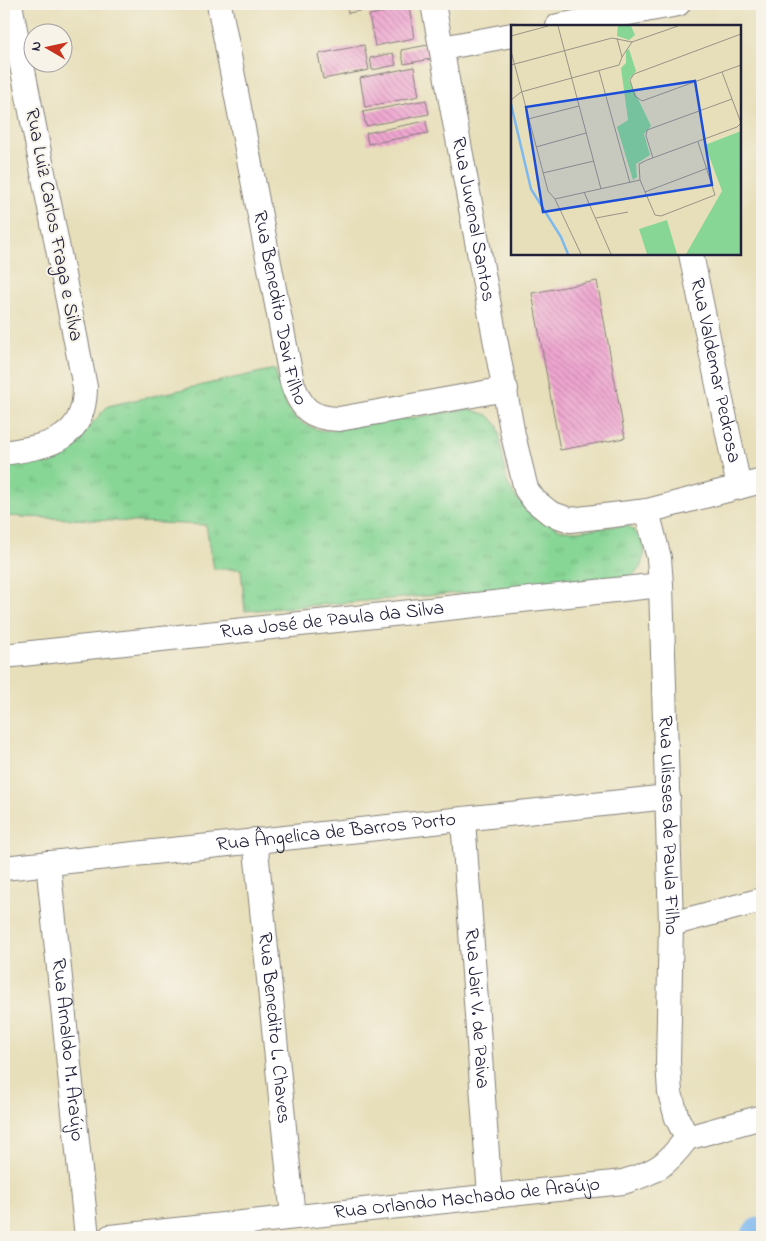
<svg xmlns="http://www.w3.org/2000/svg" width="766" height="1241" font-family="'Indie Flower',sans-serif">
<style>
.park{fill:url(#park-tufts);stroke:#547c68}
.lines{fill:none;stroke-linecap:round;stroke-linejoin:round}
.river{stroke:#7db8ef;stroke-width:40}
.building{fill:url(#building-back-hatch)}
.street-casing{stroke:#84807a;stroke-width:26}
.street{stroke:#fff;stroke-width:24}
.labels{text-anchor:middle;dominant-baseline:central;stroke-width:4;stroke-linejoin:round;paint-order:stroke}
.street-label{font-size:20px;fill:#22223b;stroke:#f7f3e8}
.inset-river{fill:none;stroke:#7db8ef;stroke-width:2.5}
.inset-road{fill:none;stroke:#989387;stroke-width:1}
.view{fill:#1d4ed8;fill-opacity:0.15;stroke:#1d4ed8;stroke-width:2.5}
.inset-edge{fill:none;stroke:#22223b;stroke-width:2.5}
</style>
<defs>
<pattern id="park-tufts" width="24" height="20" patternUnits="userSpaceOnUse" patternTransform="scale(1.25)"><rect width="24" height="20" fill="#87d695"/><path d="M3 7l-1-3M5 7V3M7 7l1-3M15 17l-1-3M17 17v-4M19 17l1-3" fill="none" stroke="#74b781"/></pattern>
<pattern id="building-back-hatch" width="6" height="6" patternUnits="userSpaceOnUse" patternTransform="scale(1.25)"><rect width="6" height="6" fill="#efa6d0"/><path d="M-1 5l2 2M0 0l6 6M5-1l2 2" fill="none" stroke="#c187aa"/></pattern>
</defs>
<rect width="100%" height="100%" fill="#f7f3e8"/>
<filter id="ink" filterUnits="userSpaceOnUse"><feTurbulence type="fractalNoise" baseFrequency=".02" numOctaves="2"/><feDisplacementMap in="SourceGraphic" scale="10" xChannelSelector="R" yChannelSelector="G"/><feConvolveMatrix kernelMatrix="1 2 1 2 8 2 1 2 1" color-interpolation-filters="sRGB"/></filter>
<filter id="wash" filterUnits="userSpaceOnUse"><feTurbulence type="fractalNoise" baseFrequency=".0096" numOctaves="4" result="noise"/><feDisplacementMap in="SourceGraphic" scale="20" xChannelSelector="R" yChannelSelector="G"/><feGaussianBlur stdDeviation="1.12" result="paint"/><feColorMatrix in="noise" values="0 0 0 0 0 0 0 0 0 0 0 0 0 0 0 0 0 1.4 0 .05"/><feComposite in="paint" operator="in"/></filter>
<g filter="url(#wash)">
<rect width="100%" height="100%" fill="#e7dfba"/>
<path class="park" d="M275 369C283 402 286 422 323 431L469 409 488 415 498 426 507 482 514 495 533 516 561 530 576 531 626 525 633 529 643 543 645 552 640 568 628 579 245 611 241 569H214L206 525 4 516V463L72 441 86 430 108 406Z"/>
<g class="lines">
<path class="river" d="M761 1237H762"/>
</g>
<g id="blocks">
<path class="building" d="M346 4H391L392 5 348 13Z
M409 7 414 38 375 46 369 15Z
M364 45 369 70 323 79 318 54Z
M428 45 431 59 404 64 401 50Z
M393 53 396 65 372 70 370 58Z
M414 67 419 96 365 107 360 78Z
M426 100 429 114 366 126 363 112Z
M426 121 428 133 368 144 366 133Z
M597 281 625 438 560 450 532 293Z"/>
</g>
</g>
<g filter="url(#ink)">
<use href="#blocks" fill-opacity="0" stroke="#84807a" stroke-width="1"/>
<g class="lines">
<g class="street-casing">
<g id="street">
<path id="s1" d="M219 4 292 382C301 409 310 418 339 419L506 389"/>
<path id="s2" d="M433 4 513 435 526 489 534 500 550 513 570 520 647 511 762 481"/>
<path d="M558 26 678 4"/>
<path d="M442 48 512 35"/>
<path id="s3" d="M691 254 739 487"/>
<path d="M4 453C48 446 85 441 85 387L10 4"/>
<path id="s4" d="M647 511 659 558 661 585 671 924 668 1062 670 1093 677 1118 687 1138"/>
<path id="s5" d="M4 656 661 585"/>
<path id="s6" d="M463 820 490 1196"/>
<path id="s7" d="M255 840 293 1217"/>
<path id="s8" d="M48 863 87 1237"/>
<path id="s9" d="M4 868 668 797"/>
<path d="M671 924 762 900"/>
<path d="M687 1138 762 1117"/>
<path id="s10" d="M110 1237 623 1182C656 1172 666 1166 687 1138"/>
</g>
</g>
<use href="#street" class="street"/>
</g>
</g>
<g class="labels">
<g class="street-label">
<text stroke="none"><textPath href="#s2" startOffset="219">Rua Juvenal Santos</textPath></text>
<text transform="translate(53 225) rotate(79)">Rua Luiz Carlos Fraga e Silva</text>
<text stroke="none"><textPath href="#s1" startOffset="310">Rua Benedito Davi Filho</textPath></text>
<text stroke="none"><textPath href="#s3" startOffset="119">Rua Valdemar Pedrosa</textPath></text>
<text stroke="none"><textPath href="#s5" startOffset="330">Rua José de Paula da Silva</textPath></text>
<text stroke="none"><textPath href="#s4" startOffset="316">Rua Ulisses de Paula Filho</textPath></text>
<text stroke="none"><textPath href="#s9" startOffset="334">Rua Ângelica de Barros Porto</textPath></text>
<text stroke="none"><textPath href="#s6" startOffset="189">Rua Jair V. de Paiva</textPath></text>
<text stroke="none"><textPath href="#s7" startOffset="189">Rua Benedito L. Chaves</textPath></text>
<text stroke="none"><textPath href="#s8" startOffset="188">Rua Arnaldo M. Araújo</textPath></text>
<text stroke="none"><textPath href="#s10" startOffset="359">Rua Orlando Machado de Araújo</textPath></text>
</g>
</g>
<g transform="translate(511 25)">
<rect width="230" height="230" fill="#e7dfba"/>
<path d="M230 106V229H175L211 166 194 120Z" fill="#87d695"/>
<path d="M107 1H120L124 10 118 15 106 11ZM118 24 125 46 118 55 140 101 133 109 139 130 125 139 126 152 122 155 106 102 117 95 110 43 115 38V26Z" fill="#87d695"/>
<path d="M156 195 166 229H136L128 204Z" fill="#87d695"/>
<path class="inset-river" d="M0 79 20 164 50 212 57 229"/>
<path class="inset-road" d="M47 1 90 164M230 9 123 49 119 55 124 71 131 76 230 40M0 11 37 1M0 26 37 166 44 174 70 229M111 32 121 17 167 1M0 40 101 13 121 17M88 46 119 158M0 75 10 67 108 40 111 32 106 13M17 94 68 81M187 117 204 170 150 191 144 190 129 155 128 139 136 135 226 102 230 98 211 47M25 122 75 108M142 133 135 111 136 105 221 74M32 148 83 136M73 167 100 229M134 167 197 143M44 174 129 155M85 193 117 187"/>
<path class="view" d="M184 56 201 160 32 187 15 82Z"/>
<rect width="230" height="230" class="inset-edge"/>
</g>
<rect width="766" height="1241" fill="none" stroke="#f7f3e8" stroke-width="20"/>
<g transform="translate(48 48) rotate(279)"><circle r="24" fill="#f7f3e8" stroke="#a29fa3"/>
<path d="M0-4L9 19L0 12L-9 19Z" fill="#c8321e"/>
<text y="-8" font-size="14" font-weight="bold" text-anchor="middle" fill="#22223b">N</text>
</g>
</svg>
